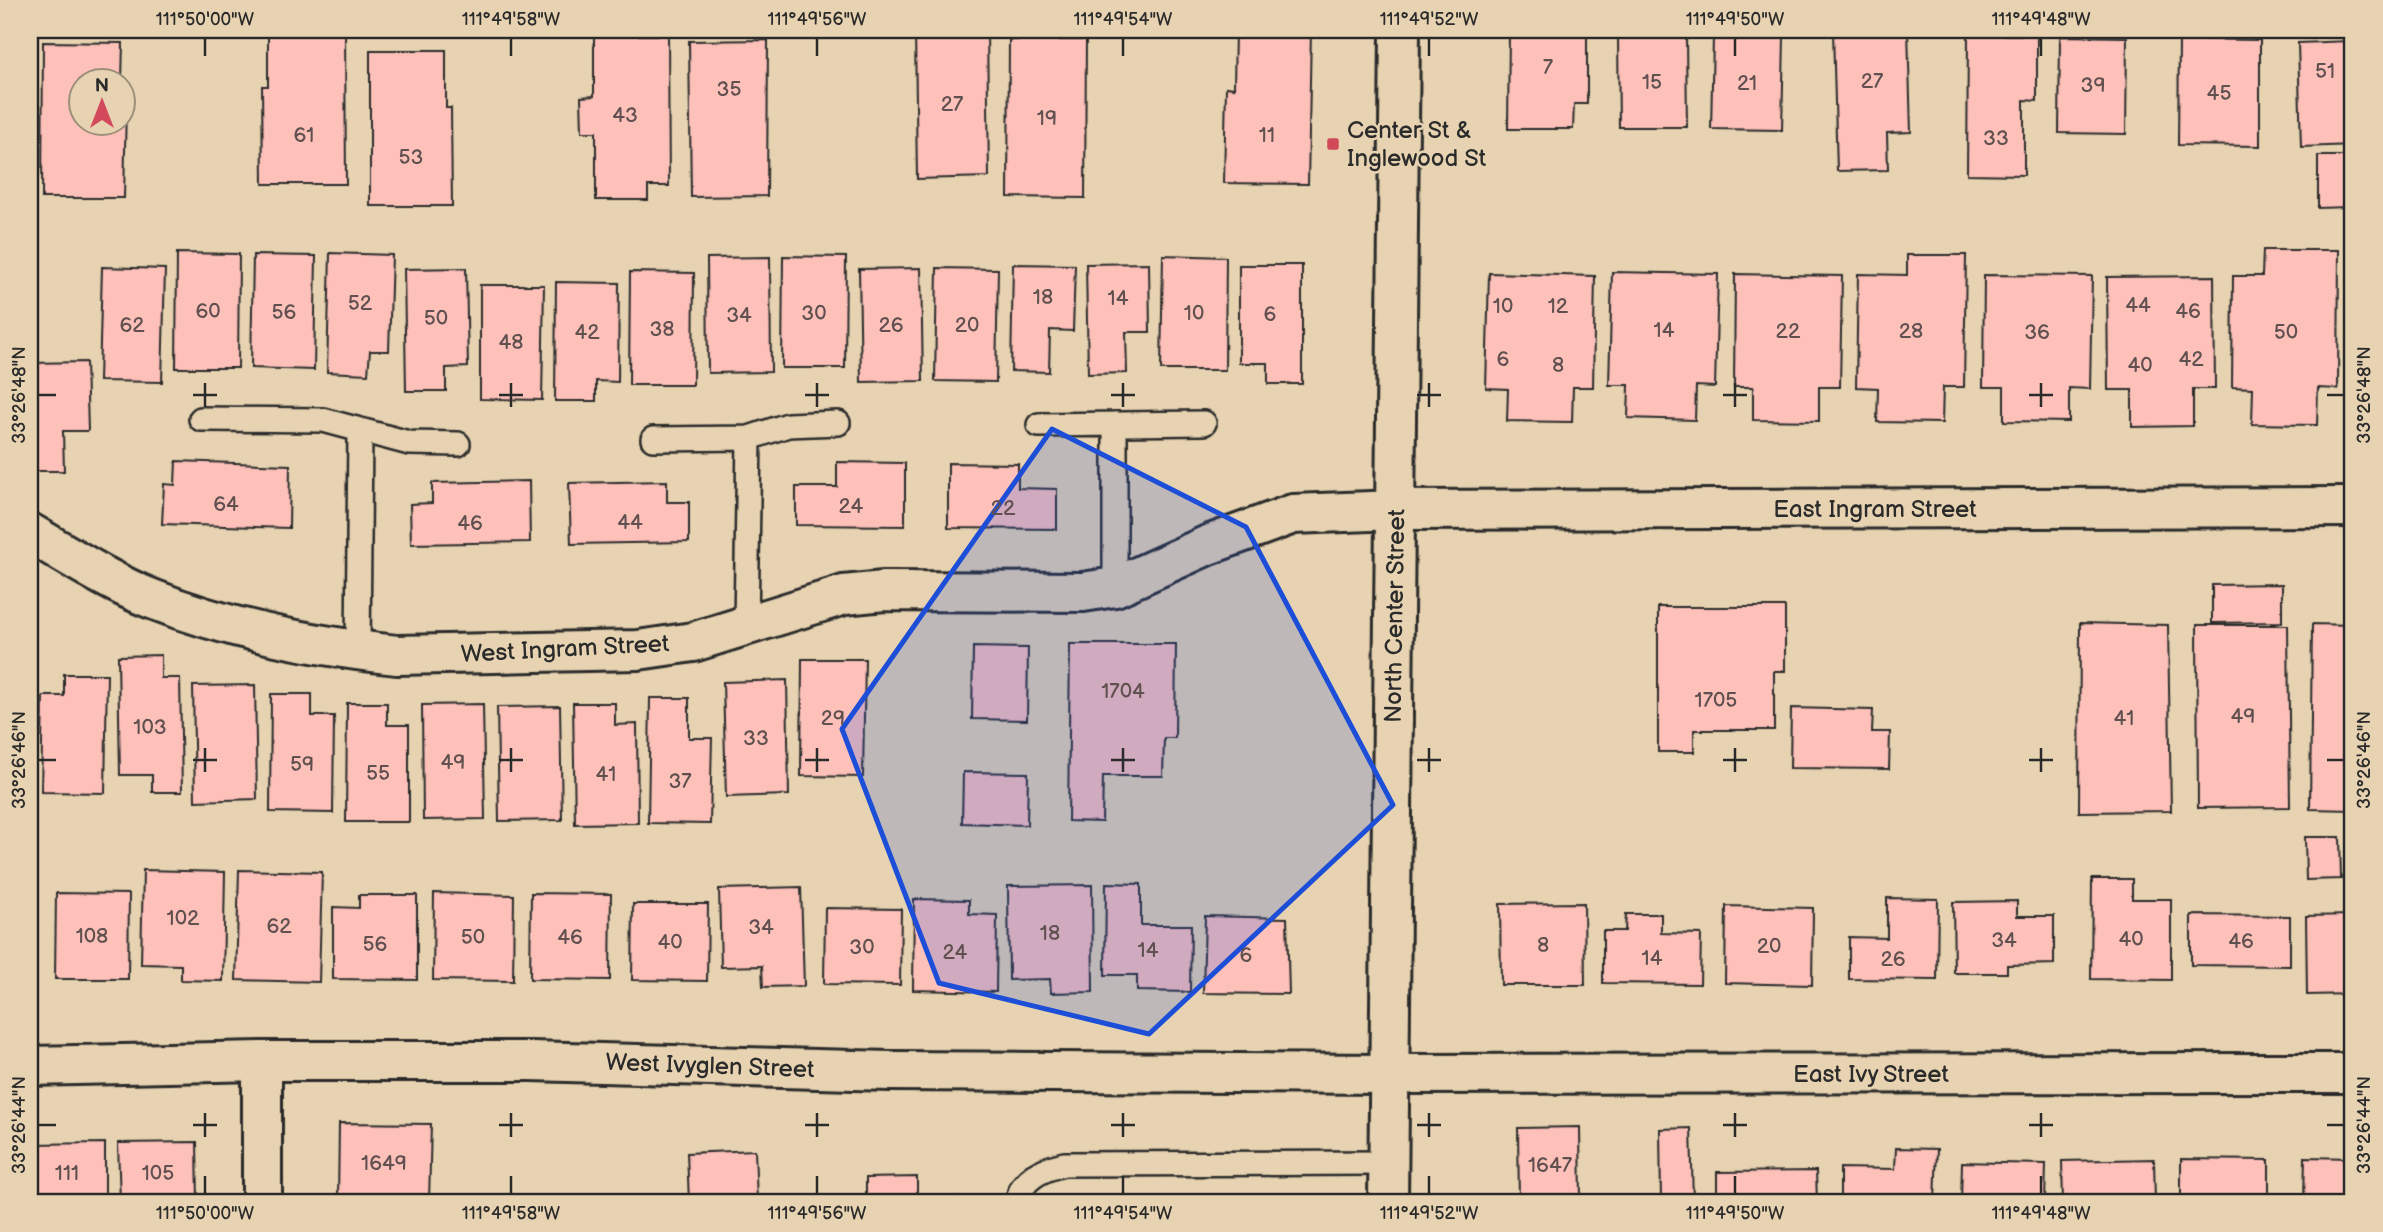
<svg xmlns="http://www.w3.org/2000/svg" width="2383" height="1232" font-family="'Balsamiq Sans',sans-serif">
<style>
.building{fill:#fdc1ba;stroke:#2b2b2b;stroke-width:2}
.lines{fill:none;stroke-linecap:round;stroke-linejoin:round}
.lane-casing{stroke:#2b2b2b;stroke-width:28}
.street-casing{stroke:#2b2b2b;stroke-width:44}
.secondary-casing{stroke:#2b2b2b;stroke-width:44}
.lane{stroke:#e7d3b1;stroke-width:23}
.street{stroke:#e7d3b1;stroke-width:38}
.secondary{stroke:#e7d3b1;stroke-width:38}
.marked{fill:#1d4ed8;fill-opacity:0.2;stroke:#1d4ed8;stroke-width:5;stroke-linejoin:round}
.ticks{fill:none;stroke:#2b2b2b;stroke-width:2.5}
.poi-dot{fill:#d1495b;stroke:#e7d3b1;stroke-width:2.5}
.labels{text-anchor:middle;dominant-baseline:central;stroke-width:5;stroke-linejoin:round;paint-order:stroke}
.number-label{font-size:21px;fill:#60504f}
.poi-label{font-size:24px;fill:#2b2b2b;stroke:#e7d3b1;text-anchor:start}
.street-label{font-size:24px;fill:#2b2b2b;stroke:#e7d3b1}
.neatline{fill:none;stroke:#2b2b2b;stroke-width:2.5}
.ticks-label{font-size:18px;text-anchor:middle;fill:#2b2b2b}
</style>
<rect width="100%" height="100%" fill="#e7d3b1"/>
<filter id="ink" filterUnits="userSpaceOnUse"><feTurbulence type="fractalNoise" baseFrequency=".0143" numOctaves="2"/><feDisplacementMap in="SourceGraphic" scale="14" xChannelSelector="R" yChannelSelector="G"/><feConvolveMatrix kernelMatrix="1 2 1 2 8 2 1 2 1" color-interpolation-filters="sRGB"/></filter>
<g filter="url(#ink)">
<path class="building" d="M268 30H345L346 184H263L262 86H268Z
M915 30H987L989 177 917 179Z
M1235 30H1311L1308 184 1224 183 1226 87 1234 88Z
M1509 30H1587V104H1574L1573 129H1508Z
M1908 30 1911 132 1887 133 1888 170 1837 171 1833 31Z
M1968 34 2037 35V101L2024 100V175L1967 174Z
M594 35H668L669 186H648V200H596V132H582L581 97 594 96Z
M1686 36 1687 127H1619L1618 37Z
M2060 36 2127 37 2126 134 2059 133Z
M1713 37H1784L1782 130 1711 129Z
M2179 39 2260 40V146L2178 145Z
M768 40 767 196 691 197 689 41Z
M1009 40H1086L1085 198 1008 197Z
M2350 41 2353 145 2301 147 2298 43Z
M43 42 123 43 122 80H80V122H122V104H126L124 198H42Z
M370 50H446V108H451L452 206H370Z
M2318 156H2353V227H2348V207L2318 208Z
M2263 250H2339L2338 389 2318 388 2317 425 2252 424 2253 388 2232 387 2233 276H2262Z
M177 253 239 254 238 368H176Z
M330 253 392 255 389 351H370L368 374 327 372Z
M253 255 316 256 314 370 251 368Z
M1163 255 1226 257 1225 370H1161Z
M1907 255H1966L1964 387H1943L1942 423 1877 422 1878 388 1856 387 1858 274 1907 275Z
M783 256 846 257 845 368H782Z
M770 257 771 372 708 373 707 258Z
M1149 263 1150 332H1126L1127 373 1088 374 1086 264Z
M1013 264 1075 265 1073 331 1050 330 1049 372 1011 371Z
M1239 265H1302V384H1268V363H1239Z
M102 267 165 269 162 382 99 381Z
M466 268 468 367 446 368V391H406L404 269Z
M921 268 923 381 861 382 859 269Z
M937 268 998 269 996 382 935 381Z
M630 272 694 273 693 385H629Z
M1612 272 1718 274 1715 387 1696 386 1695 420 1628 418 1629 385H1609Z
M1489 273 1595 276 1593 387H1573L1572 422 1507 421 1508 389 1486 388Z
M1735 274 1842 276 1840 387H1819V421L1753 420V387H1734Z
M1984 275 2092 276 2090 389 2069 388V422L2004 421V387H1983Z
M2214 276 2215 389H2193V426L2132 427V390H2108L2107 277Z
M556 282 619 283 618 382 596 381V401H555Z
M480 285H544L542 400 480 399Z
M86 362 88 431H63L64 471H30V363Z
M176 461 290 465 289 528 162 524 164 484 175 485Z
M837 462 905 463V526L796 525V487H837Z
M948 463 1018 464V488L1057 489V529L948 528Z
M529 481 530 542 411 544 410 504 432 503V483Z
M667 481V502H689V542L571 544 569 483Z
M2282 584V622L2212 623V585Z
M1658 607H1785V671H1774V730H1694V752H1658Z
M2080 623 2168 625 2171 811 2079 812Z
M2312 624 2353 625V810L2310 809Z
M2197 625H2288L2290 807 2198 808Z
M1070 644H1176L1175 738H1164L1163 776H1103L1102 822 1068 821Z
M973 647 1028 648 1027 720 972 719Z
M161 655V678H180L182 792H152V775H120L118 656Z
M802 659H865L863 777 801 776Z
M64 674H107L105 793 41 792 43 696H64Z
M787 680 789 795 726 797 723 682Z
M255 685 257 799 195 801 193 686Z
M271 694H312V716H334L333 813 270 812Z
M650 698H689V738H712L710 824 648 823Z
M347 703H387V725H409V822H346Z
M573 703H615V725L637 724 638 823 575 824Z
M483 704 485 819 423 820 422 705Z
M560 706 562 820 499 821 497 707Z
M1791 708 1873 710 1872 732H1890L1889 769 1790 768Z
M963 772 1028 773 1027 825 962 823Z
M2305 837H2340L2341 879 2306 880Z
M143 870 225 872 223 981 181 980V965L141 964Z
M239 870 322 872 319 982 236 980Z
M2092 879H2132V899H2171V980L2091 979Z
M1106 883 1141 884V925H1191L1190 992 1137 991V975H1105Z
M1092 885 1093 992 1051 993 1050 979 1009 980 1008 886Z
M801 887 804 986 763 987 762 966 721 967 719 889Z
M30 889H31L32 981H30Z
M56 893 129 894 128 979H55Z
M434 893 514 895 513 981 433 980Z
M531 893 611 894 610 980 530 979Z
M359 895H417V980L333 979V907L359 908Z
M1887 898 1938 899 1937 980 1849 979V937L1887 938Z
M914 899 969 900V914L997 915 996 992 913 990Z
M2017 901V916H2054V964L2007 965V973H1954L1953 902Z
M1584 903 1585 985H1501L1500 904Z
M633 904H708L707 981 632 980Z
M1726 906 1813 908 1812 985 1725 983Z
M825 908 901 909 900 985 824 984Z
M1626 914H1661V933L1701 934 1700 984 1603 983V931H1625Z
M2191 915 2290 916V966L2191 965Z
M2353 915V994L2307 995 2306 916Z
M1205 916 1287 918 1289 994 1203 993Z
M339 1123 431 1124 429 1202H338Z
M1580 1127 1581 1202H1519L1518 1128Z
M1691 1128 1693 1202H1661L1660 1129Z
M197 1142 198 1202H120L118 1143Z
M105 1143V1202H30V1144Z
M1896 1148 1937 1149 1935 1202H1840V1168L1895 1169Z
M755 1150 757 1202H689L687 1153Z
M2305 1157 2353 1158V1202H2304Z
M2154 1159 2155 1202H2063L2062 1161Z
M2181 1159 2269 1160V1202H2181Z
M1962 1162 2046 1164 2045 1202H1961Z
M1816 1171 1817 1202H1717V1172Z
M917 1177V1197H958V1202H866V1178Z"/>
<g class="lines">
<g class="lane-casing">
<path id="lane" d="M201 419 323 420 409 443 458 444
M1039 425 1204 423
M653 439 749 438 788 425 838 423
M1115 587V424
M746 625 749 438
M358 651 360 431
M1018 1202C1020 1178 1043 1169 1064 1164L1388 1163"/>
</g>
<g class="street-casing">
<path id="street" d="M30 533C68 555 111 583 152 599 230 630 314 646 397 655L638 650 693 642 844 595 884 591 1083 592 1115 587 1208 545 1293 514 1397 510 2353 507
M30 1066 262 1061H531L890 1071 1389 1074 2353 1073
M262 1202V1061"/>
</g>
<g class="secondary-casing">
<path id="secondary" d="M1388 1202 1400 30"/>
</g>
<use href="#lane" class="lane"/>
<use href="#street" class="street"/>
<use href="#secondary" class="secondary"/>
</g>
</g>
<path class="marked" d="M1052 429 1246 527 1393 805 1149 1034 939 983 842 729Z"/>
<path class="ticks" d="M205 38V56M511 38V56M817 38V56M1123 38V56M1429 38V56M1735 38V56M2041 38V56M205 383V407M511 383V407M817 383V407M1123 383V407M1429 383V407M1735 383V407M2041 383V407M38 395H56M193 395H217M499 395H523M805 395H829M1111 395H1135M1417 395H1441M1723 395H1747M2029 395H2053M2327 395H2344M205 748V772M511 748V772M817 748V772M1123 748V772M1429 748V772M1735 748V772M2041 748V772M38 760H56M193 760H217M499 760H523M805 760H829M1111 760H1135M1417 760H1441M1723 760H1747M2029 760H2053M2327 760H2344M205 1113V1137M511 1113V1137M817 1113V1137M1123 1113V1137M1429 1113V1137M1735 1113V1137M2041 1113V1137M38 1125H56M193 1125H217M499 1125H523M805 1125H829M1111 1125H1135M1417 1125H1441M1723 1125H1747M2029 1125H2053M2327 1125H2344M205 1176V1194M511 1176V1194M817 1176V1194M1123 1176V1194M1429 1176V1194M1735 1176V1194M2041 1176V1194"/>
<rect class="poi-dot" x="1326" y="137" width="14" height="14" rx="3.5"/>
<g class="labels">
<g class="number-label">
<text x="1548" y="67">7</text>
<text x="2325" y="71">51</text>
<text x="1872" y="81">27</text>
<text x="1652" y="82">15</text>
<text x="1747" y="83">21</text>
<text x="2093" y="85">39</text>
<text x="729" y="89">35</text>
<text x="2219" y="93">45</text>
<text x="952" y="104">27</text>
<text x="625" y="115">43</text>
<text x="1047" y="118">19</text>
<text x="304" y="135">61</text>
<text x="1267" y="135">11</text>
<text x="1996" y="138">33</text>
<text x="411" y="157">53</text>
<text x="1043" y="297">18</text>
<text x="1118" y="298">14</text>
<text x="360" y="303">52</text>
<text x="2138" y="305">44</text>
<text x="1503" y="306">10</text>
<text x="1558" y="306">12</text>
<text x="208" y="311">60</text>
<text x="2188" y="311">46</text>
<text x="284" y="312">56</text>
<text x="814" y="313">30</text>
<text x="1194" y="313">10</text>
<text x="1270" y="314">6</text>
<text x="739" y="315">34</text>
<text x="436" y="318">50</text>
<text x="132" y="325">62</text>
<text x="891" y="325">26</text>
<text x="967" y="325">20</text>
<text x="662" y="329">38</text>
<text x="1664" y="330">14</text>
<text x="1788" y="331">22</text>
<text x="1911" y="331">28</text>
<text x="587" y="332">42</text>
<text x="2037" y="332">36</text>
<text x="2286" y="332">50</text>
<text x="511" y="342">48</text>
<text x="1503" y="359">6</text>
<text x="2191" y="359">42</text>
<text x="1558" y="365">8</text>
<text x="2140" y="365">40</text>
<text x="226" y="504">64</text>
<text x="851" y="506">24</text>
<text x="1003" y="508">22</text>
<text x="630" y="522">44</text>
<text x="470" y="523">46</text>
<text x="1123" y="691">1704</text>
<text x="1716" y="700">1705</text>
<text x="2243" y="716">49</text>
<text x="833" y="718">29</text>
<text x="2124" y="718">41</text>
<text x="150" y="727">103</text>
<text x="756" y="738">33</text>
<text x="453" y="762">49</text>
<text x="302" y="764">59</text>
<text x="378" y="773">55</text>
<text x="606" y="774">41</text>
<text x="680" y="781">37</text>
<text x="183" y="918">102</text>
<text x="279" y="926">62</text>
<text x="761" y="927">34</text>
<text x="1050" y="933">18</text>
<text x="92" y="936">108</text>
<text x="473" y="937">50</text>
<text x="570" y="937">46</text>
<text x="2131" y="939">40</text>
<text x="2004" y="940">34</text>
<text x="2241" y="941">46</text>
<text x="670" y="942">40</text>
<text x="375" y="944">56</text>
<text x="1543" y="945">8</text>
<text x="1769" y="946">20</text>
<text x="862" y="947">30</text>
<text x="1148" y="950">14</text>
<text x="955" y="952">24</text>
<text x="1246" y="955">6</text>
<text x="1652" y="958">14</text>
<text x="1893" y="959">26</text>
<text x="384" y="1163">1649</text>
<text x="1550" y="1165">1647</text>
<text x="67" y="1173">111</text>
<text x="158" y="1173">105</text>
</g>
<g class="poi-label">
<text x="1347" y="130">Center St &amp;<tspan x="1347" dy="28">Inglewood St</tspan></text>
</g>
<g class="street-label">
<text x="1875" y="509">East Ingram Street</text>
<text transform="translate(1395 616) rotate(-89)">North Center Street</text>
<text transform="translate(565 649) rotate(-3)">West Ingram Street</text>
<text transform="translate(710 1066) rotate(2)">West Ivyglen Street</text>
<text x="1871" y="1074">East Ivy Street</text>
</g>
</g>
<rect width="2383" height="1232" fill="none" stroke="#e7d3b1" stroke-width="77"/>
<g transform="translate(102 102)"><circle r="33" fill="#e7d3b1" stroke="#9c907b" stroke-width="2"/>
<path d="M0-5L12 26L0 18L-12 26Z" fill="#d1495b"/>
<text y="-10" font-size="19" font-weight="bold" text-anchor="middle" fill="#2b2b2b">N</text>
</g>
<rect x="38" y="38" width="2306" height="1156" class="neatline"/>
<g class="ticks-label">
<text x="205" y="25">111°50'00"W</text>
<text x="511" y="25">111°49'58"W</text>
<text x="817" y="25">111°49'56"W</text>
<text x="1123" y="25">111°49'54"W</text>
<text x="1429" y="25">111°49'52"W</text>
<text x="1735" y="25">111°49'50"W</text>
<text x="2041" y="25">111°49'48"W</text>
<text transform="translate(19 395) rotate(-90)" y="6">33°26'48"N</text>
<text transform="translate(2364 395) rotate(-90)" y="6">33°26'48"N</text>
<text transform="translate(19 760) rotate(-90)" y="6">33°26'46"N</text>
<text transform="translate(2364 760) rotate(-90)" y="6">33°26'46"N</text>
<text transform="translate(19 1125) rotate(-90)" y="6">33°26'44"N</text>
<text transform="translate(2364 1125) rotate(-90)" y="6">33°26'44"N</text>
<text x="205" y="1219">111°50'00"W</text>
<text x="511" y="1219">111°49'58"W</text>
<text x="817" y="1219">111°49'56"W</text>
<text x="1123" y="1219">111°49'54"W</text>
<text x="1429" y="1219">111°49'52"W</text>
<text x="1735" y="1219">111°49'50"W</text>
<text x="2041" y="1219">111°49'48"W</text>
</g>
</svg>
